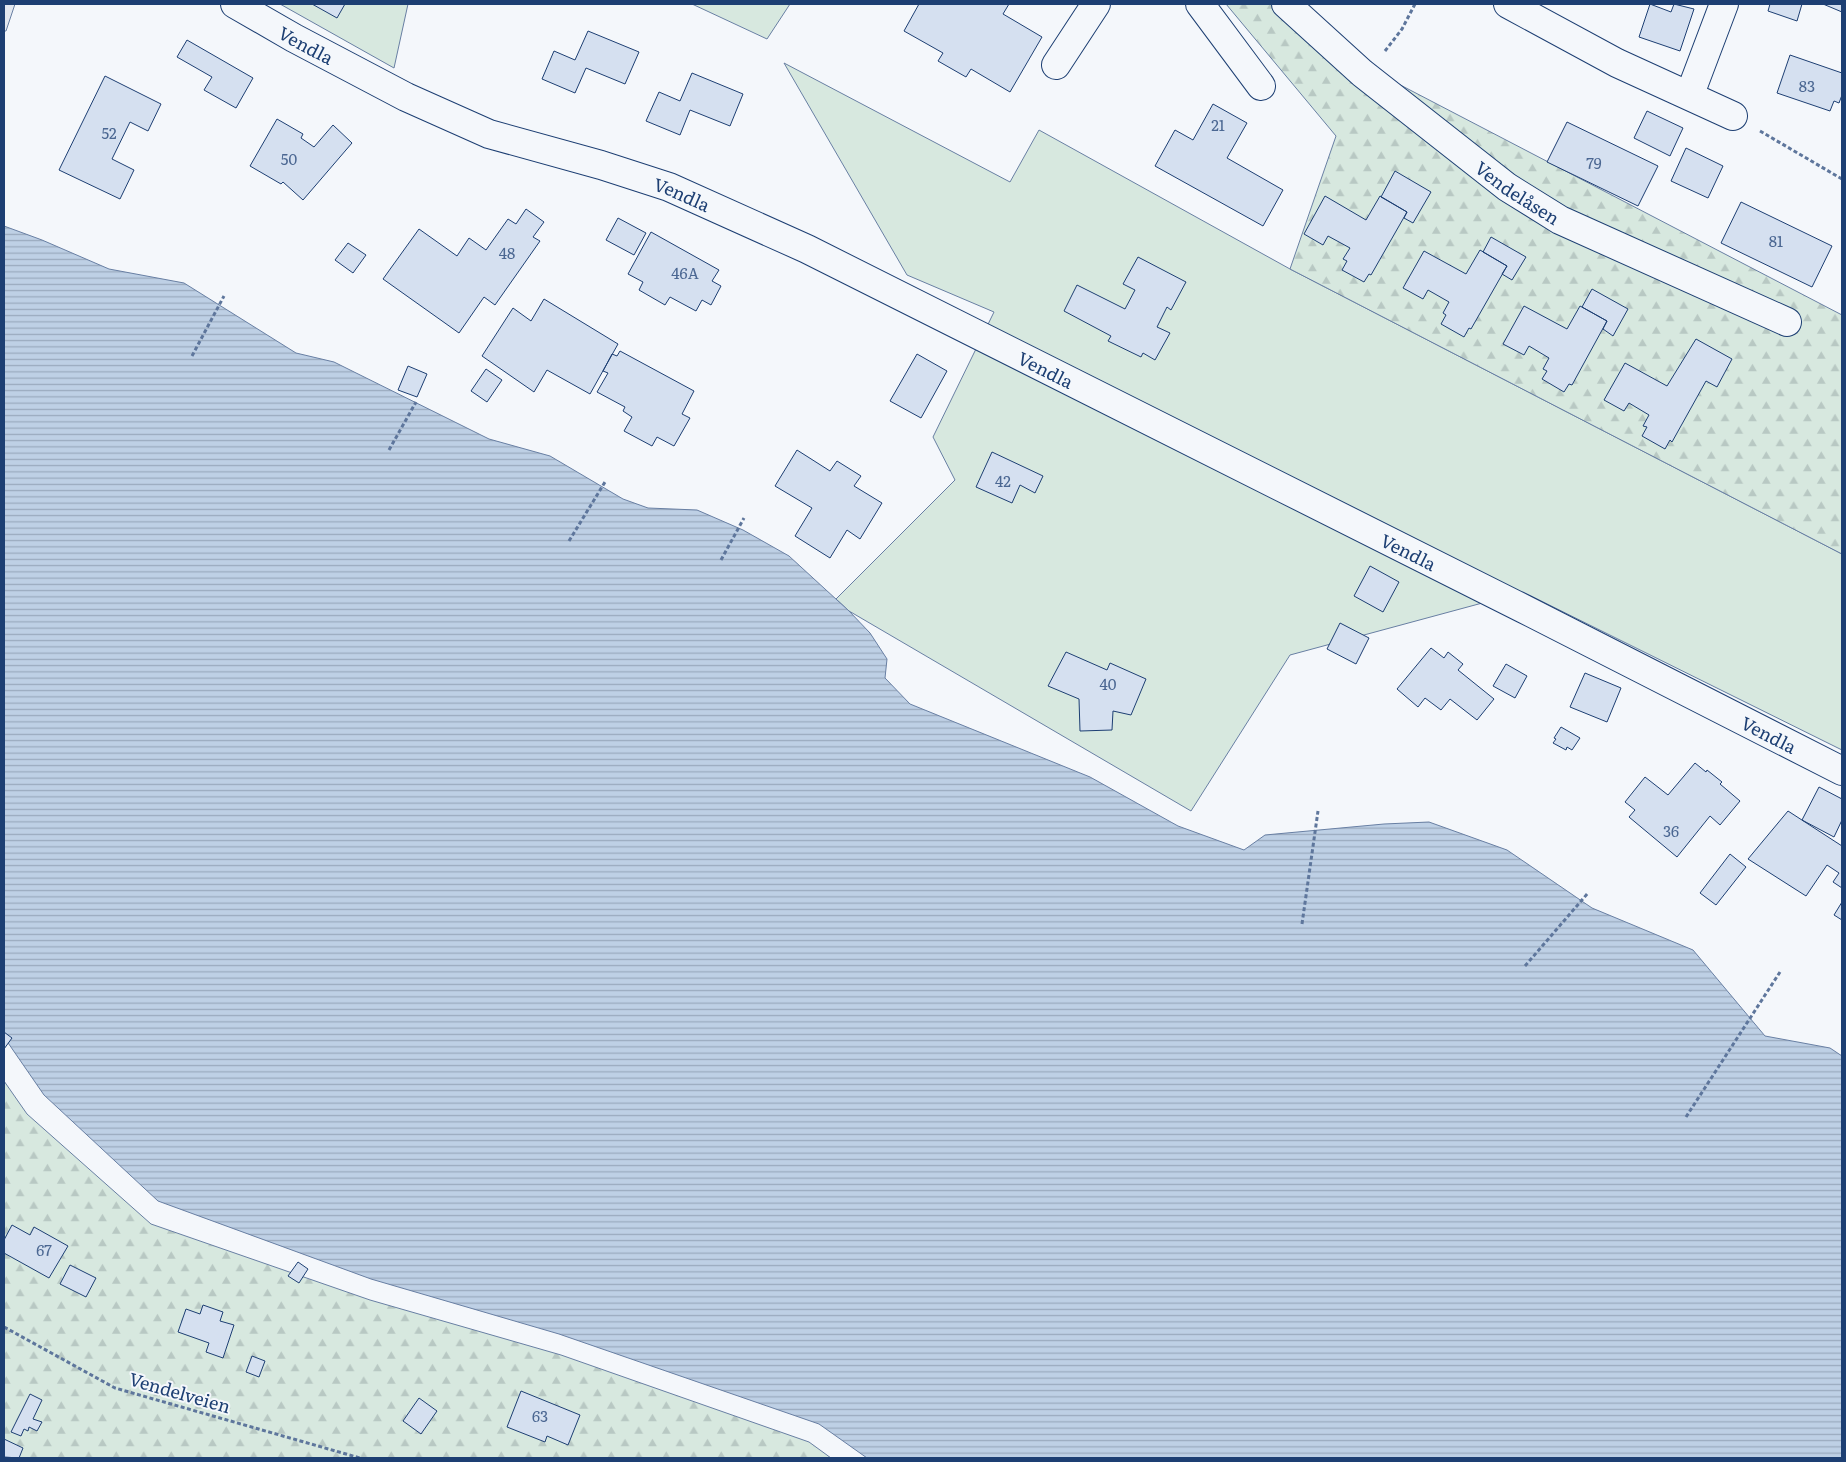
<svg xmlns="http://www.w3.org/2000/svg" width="1846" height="1462" font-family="Literata,serif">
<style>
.grass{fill:#d7e8df;stroke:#687fa3}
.forest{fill:url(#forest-firs);stroke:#687fa3}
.parking{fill:#e3e8f0;stroke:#687fa3}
.water{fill:url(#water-rules);stroke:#687fa3}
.building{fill:#d5e0f0;stroke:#1d3f73}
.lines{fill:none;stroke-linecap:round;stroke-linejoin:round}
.minor-casing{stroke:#1d3f73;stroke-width:30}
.path{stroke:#5e769c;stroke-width:3;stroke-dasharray:4 2.5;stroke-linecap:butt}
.minor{stroke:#f4f7fb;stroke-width:28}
.labels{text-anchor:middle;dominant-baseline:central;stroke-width:4;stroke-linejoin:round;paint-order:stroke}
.number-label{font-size:15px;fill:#4b6792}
.street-label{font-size:18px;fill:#1d3f73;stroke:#f4f7fb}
</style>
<defs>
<pattern id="forest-firs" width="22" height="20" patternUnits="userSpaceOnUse" patternTransform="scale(1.25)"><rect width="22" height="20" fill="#d7e8df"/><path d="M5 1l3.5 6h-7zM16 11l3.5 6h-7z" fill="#b8c8c3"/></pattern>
<pattern id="water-rules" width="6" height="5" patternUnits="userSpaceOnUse" patternTransform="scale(1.25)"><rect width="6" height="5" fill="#bed0e5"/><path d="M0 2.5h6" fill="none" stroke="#9aaabe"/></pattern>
</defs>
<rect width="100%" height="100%" fill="#f4f7fb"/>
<path class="grass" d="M280 4H408L394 68Z
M692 4H790L767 39Z
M784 63 1010 182 1039 130 1290 269 1842 554V750L1523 592 1290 655 1191 811 849 611 836 599 955 480 933 437 994 312 907 275Z"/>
<path class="forest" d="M1226 4H1290L1385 77 1842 315V554L1290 269 1336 136Z
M4 1081 27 1114 151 1224 370 1300 561 1355 809 1442 831 1458H4Z"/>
<path class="parking" d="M4 4H15L6 31H4Z"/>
<path class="water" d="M4 226 42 240 109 269 184 283 296 353 334 362 489 439 550 456 623 499 648 508 697 510 743 530 789 556 849 611 870 633 887 659 885 678 910 704 1090 777 1178 826 1244 850 1265 835 1384 824 1429 822 1507 850 1592 908 1693 950 1765 1036 1830 1048 1842 1056V1458H867L819 1424 559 1334 371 1279 158 1201 44 1095 4 1037Z"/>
<path class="building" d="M312 4H345L337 18Z
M919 4H1009L1003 14 1042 37 1010 92 971 69 966 77 938 61 943 53 904 31Z
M1650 4 1671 12 1674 4 1694 9 1680 51 1639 37Z
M1770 4H1802L1797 21 1768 11Z
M1823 4H1842V12Z
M588 31 639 52 625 84 586 68 575 93 542 79 554 51 575 60Z
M187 40 253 78 236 108 204 90 212 77 177 57Z
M1790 55 1842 73V95L1839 103 1834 101 1830 111 1777 93Z
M692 73 743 94 730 126 690 110 680 135 646 121 659 92 680 101Z
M105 76 161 104 148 131 130 122 112 159 134 170 120 199 59 170Z
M1213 104 1247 123 1227 158 1283 190 1263 226 1155 166 1175 130 1193 140Z
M1647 111 1683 128 1670 156 1634 138Z
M277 119 303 134 301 138 314 147 333 125 352 143 303 200 283 182 281 184 250 166Z
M1567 122 1658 166 1638 206 1547 162Z
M1686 148 1723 166 1708 198 1671 181Z
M1395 171 1431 192 1413 223 1404 218 1407 212 1381 197Z
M1325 196 1366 220 1380 196 1407 212 1371 275 1369 274 1364 282 1342 270 1347 261 1343 259 1350 248 1328 236 1323 245 1304 234Z
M1741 202 1832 246 1812 287 1721 243Z
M526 209 544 222 533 237 540 241 495 305 484 297 459 333 383 279 419 229 457 256 469 238 486 250 508 219 516 224Z
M618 218 646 233 634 255 606 240Z
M651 232 719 270 712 281 721 286 711 305 702 300 696 311 670 297 665 305 639 290 643 282 628 274Z
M1491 237 1526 257 1512 280 1502 274 1507 266 1483 252Z
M348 243 366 255 353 273 335 260Z
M1480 250 1507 266 1471 329 1469 328 1464 337 1441 324 1446 315 1443 313 1449 302 1428 290 1423 299 1403 288 1424 251 1466 274Z
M1138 257 1186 282 1171 310 1167 307 1157 327 1170 333 1155 360 1143 353 1141 357 1108 341 1111 336 1064 311 1077 285 1125 309 1135 290 1123 284Z
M1592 289 1628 309 1613 336 1603 329 1607 321 1582 307Z
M544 299 618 344 590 394 547 370 534 392 482 356 513 308 531 321Z
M1524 306 1567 329 1580 306 1607 321 1572 385 1569 384 1564 392 1542 379 1547 371 1543 369 1549 358 1529 346 1524 355 1503 344Z
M1696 339 1732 359 1717 387 1706 381 1672 442 1670 440 1665 449 1642 436 1647 427 1643 426 1649 415 1629 403 1624 411 1604 400 1625 363 1667 386Z
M620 351 694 391 682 414 690 418 674 446 657 437 652 446 624 431 632 417 623 411 625 407 597 392 608 373 603 371 612 354 617 356Z
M917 354 947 371 921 418 890 401Z
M408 366 427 374 417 397 398 390Z
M486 369 502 380 487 402 471 391Z
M797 450 830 471 837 461 861 476 854 486 882 503 860 539 847 530 830 558 795 536 812 508 775 486Z
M992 452 1043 476 1035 493 1020 485 1012 503 976 487Z
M1370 566 1399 582 1383 612 1354 596Z
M1340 623 1369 638 1356 664 1327 649Z
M1431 648 1444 658 1448 652 1463 664 1458 670 1494 699 1477 720 1450 699 1441 710 1425 698 1418 707 1397 689Z
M1066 652 1107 670 1110 663 1146 679 1131 715 1113 711 1112 730 1080 731 1079 699 1048 686Z
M1506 664 1527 676 1515 698 1493 686Z
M1585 673 1621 688 1607 722 1570 707Z
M1561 727 1580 738 1572 750 1567 747 1566 750 1553 743 1556 739 1554 738Z
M1695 763 1706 772 1707 770 1722 782 1720 784 1740 801 1720 825 1710 816 1677 857 1629 817 1635 810 1625 802 1645 777 1668 795Z
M1819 787 1842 799V820L1834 837 1802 820Z
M1788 811 1842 846V888L1833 882 1839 873 1827 865 1806 896 1748 859Z
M1730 854 1746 867 1716 905 1700 893Z
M1842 902V920L1834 915Z
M4 1032 12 1038 4 1049Z
M12 1225 30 1235 34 1227 68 1246 49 1278 4 1253V1240Z
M298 1262 308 1269 299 1283 288 1276Z
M70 1265 96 1278 86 1297 60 1284Z
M203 1305 223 1312 220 1321 234 1325 223 1358 206 1352 209 1343 178 1332 186 1309 200 1314Z
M252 1356 265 1361 259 1377 246 1372Z
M521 1391 580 1415 568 1445 547 1436 545 1442 507 1427Z
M30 1394 42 1400 33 1419 42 1422 37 1431 29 1427 28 1431 24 1429 21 1436 11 1432Z
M419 1398 437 1411 421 1434 403 1421Z
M4 1439 23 1448 19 1458 4 1457Z"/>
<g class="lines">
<g class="minor-casing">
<g id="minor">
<path id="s1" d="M235 4 294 38 406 97 489 134 601 165 669 187 807 249 1524 609 1842 771"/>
<path d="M1200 4 1261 86"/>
<path id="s2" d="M1286 4 1362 73 1507 187 1560 220 1787 322"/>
<path d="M1508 4 1617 63 1733 116"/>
<path d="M1056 65 1096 4"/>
<path d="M1690 94 1724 4"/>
</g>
</g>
<path class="path" d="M1385 51 1402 29 1415 4
M1760 131 1842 179
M192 356 224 296
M389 450 416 402
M569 541 605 482
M721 560 744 518
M1302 924 1318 811
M1525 966 1588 893
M1686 1117 1780 972
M4 1327 115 1388 360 1458"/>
<use href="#minor" class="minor"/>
</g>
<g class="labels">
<g class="number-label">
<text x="1807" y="85">83</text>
<text x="1218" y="124">21</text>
<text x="109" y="132">52</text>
<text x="289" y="158">50</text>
<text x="1594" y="162">79</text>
<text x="1776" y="240">81</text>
<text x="507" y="252">48</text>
<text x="685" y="272">46A</text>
<text x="1003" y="480">42</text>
<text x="1108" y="683">40</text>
<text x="1671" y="830">36</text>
<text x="44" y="1249">67</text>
<text x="540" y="1415">63</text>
</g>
<g class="street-label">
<text stroke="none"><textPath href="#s1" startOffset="82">Vendla</textPath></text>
<text stroke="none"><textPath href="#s2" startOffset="299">Vendelåsen</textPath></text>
<text stroke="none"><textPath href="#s1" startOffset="488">Vendla</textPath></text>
<text stroke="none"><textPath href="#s1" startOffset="892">Vendla</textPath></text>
<text stroke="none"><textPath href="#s1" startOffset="1298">Vendla</textPath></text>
<text stroke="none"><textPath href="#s1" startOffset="1702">Vendla</textPath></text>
<text transform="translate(180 1392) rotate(16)">Vendelveien</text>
</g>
</g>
<rect width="1846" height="1462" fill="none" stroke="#1d3f73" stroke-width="10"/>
</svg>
